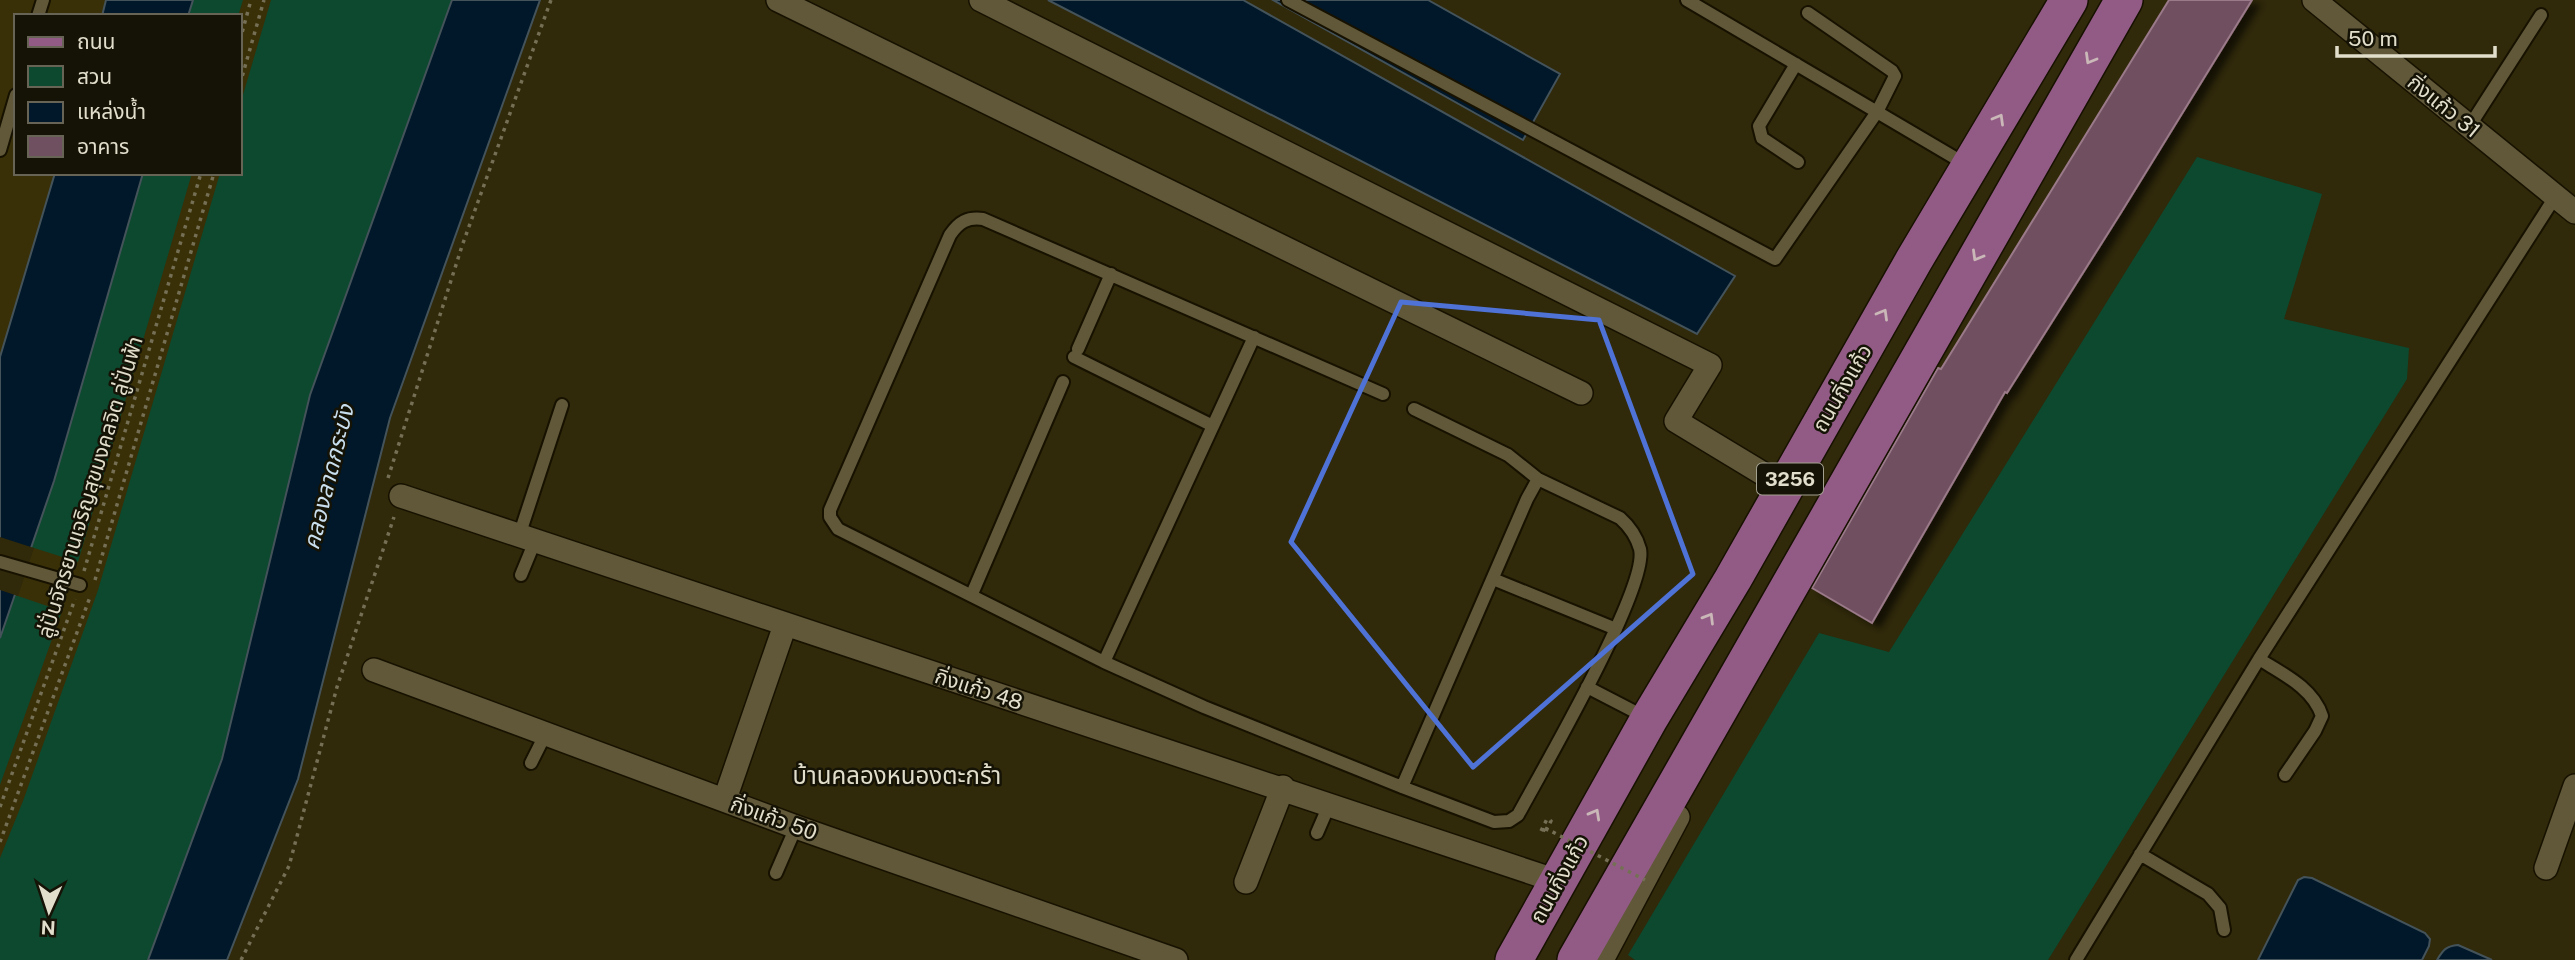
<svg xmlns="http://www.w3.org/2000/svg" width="2575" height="960" font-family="'Public Sans','Noto Sans Thai',sans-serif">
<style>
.built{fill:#393007;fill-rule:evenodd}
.green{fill:#0d492f}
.water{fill:#001829;stroke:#44535a;stroke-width:2}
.pier{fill:#30290a}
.building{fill:#6f5060;stroke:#9a7989;stroke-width:2;filter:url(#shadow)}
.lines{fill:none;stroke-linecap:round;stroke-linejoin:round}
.lane-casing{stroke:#171100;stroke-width:16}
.street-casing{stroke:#171100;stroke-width:26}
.primary-casing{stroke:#171100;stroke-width:40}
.path{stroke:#756f55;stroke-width:3.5;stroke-dasharray:3.5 5;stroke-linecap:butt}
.lane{stroke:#605839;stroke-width:12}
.street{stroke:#605839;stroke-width:23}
.primary{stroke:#925b86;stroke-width:37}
.path-bridge{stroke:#756f55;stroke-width:3.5;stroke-dasharray:3.5 5;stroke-linecap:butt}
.oneway{stroke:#cab7b7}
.marked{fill:none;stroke:#4e72d5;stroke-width:5;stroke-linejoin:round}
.labels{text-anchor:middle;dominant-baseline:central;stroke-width:5;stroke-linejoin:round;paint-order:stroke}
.shield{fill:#151206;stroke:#a4a191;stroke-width:2}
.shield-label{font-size:19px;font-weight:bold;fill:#e2decc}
.street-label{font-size:21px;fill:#e2decc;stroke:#151206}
.water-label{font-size:23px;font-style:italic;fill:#c8deed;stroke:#151206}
.quarter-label{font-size:24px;fill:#e2decc;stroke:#151206}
</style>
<defs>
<filter id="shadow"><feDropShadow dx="8" dy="4.5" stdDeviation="3.5" flood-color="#0009"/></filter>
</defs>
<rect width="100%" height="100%" fill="#30290a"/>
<path class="built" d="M0 0H358L0 960ZM16 16H240V173H16Z"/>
<path class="green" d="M193 0H243L238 16H188Z
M271 0H452L310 395 222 759 148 960H0V858L23 801 98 590 220 173H240V105Z
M2197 157 2322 194 2284 319 2409 348 2407 379 2048 960H1635L1628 955 1819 633 1889 652Z
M143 173H192L78 562 31 547 54 481Z
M15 595 62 611 0 785V638Z"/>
<path class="water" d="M106 0H193L188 16H102Z
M452 0H540L390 418 298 779 227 960H148L222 759 310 395Z
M1048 0H1243L1735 276 1697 334Z
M1273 0H1428L1560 74 1523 140Z
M55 173H143L54 481 0 638V357Z
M2304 877 2312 878 2425 933 2430 939 2429 946 2422 960H2258L2298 880Z
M2458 945 2492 960H2437C2443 950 2446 946 2458 945Z"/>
<path class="pier" d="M0 537 34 548 18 596 0 590Z"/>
<path class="building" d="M2169 0H2252L2122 211 2007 393 2005 392 1872 623 1812 588 1938 368 1941 369Z"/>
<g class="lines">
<g class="lane-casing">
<path id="lane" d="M1288 0 1775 259 1877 112 1895 76 1892 71 1808 13
M1687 0 1967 165
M38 16 43 0
M1796 64 1759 126 1762 138 1798 162
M2469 127 2541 15
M0 150 16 95
M1078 349 1111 274
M1074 357 1213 426
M1383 394 983 219C967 217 959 222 950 235L830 510V517L838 529 1104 662 1204 707 1402 787 1494 822 1509 821 1518 815C1541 772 1649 587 1640 549 1637 538 1629 526 1620 518L1538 479 1527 499 1402 787
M1414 409 1508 455 1538 479
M519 536 562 405
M0 562 80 585
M521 575 535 541
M1493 579 1616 629
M972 594 1063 382
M2259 659C2283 674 2313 688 2322 716L2315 731 2285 775
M1104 662 1254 337
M1587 687 1645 717
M531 763 546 733
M1317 833 1330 803
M2140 854 2208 894 2220 908 2224 930
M776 873 796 827
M2076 960 2259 659 2555 197"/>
</g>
<g class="street-casing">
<path id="street" d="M778 0 1581 393
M981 0 1710 365 1676 421 1785 487
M2314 0 2575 212
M401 496 1557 881
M374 670 796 827 1176 960
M725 799 785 625
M2546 868 2575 786
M1246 882 1283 787
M1602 960 1678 817"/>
</g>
<g class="primary-casing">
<path id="primary" d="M1514 960 1649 719 1733 579 1914 260 2069 0
M1576 960 2124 0"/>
</g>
<path class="path" d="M240 40 251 0
M240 84 264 0
M388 478 462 246 551 0
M84 571 201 173
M95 580 214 173
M0 807 75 599
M1541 831 1547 819 1551 821 1545 833 1543 832 1545 828
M0 842 90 597
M241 960 289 866 337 687 394 517"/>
<use href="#lane" class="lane"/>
<use href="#street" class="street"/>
<use href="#primary" class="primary"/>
<path class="path-bridge" d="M1545 828 1645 880"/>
</g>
<defs><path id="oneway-chevron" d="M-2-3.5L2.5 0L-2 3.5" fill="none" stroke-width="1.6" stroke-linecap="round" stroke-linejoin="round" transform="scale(1.75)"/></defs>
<g class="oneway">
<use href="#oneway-chevron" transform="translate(2090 59) rotate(120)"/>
<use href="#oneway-chevron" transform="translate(1999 119) rotate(-60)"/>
<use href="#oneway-chevron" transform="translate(1977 256) rotate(120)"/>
<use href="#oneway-chevron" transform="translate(1883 314) rotate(-60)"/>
<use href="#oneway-chevron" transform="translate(1709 618) rotate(-59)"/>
<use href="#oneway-chevron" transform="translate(1595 814) rotate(-61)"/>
</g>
<path class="marked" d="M1401 302 1599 320 1693 574 1473 767 1291 542Z"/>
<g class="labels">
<rect class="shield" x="1757" y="463.5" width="66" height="31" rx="5"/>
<g class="shield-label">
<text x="1790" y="479">3256</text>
</g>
<g class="street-label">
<text transform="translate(2444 106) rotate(39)">กิ่งแก้ว 31</text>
<text transform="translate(1842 388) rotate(-60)">ถนนกิ่งแก้ว</text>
<text transform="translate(90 487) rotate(-73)">ลู่ปั่นจักรยานเจริญสุขมงคลจิต ลู่ปั่นฟ้า</text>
<text transform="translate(979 689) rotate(18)">กิ่งแก้ว 48</text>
<text transform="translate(774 818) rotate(20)">กิ่งแก้ว 50</text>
<text transform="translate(1559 879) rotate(-61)">ถนนกิ่งแก้ว</text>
</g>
<g class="water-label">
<text transform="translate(328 477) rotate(-76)">คลองลาดกระบัง</text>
</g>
<g class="quarter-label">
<text x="897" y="775">บ้านคลองหนองตะกร้า</text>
</g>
</g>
<rect x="14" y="14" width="228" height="161" fill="#151206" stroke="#676455" stroke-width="2"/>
<rect x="28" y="37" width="35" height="10" fill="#925b86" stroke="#676455" stroke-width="2"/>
<text x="77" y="49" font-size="21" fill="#e2decc">ถนน</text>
<rect x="28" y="66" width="35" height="21" fill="#0d492f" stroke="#676455" stroke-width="2"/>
<text x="77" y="84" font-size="21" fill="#e2decc">สวน</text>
<rect x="28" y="102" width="35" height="21" fill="#001829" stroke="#676455" stroke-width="2"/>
<text x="77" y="119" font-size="21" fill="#e2decc">แหล่งน้ำ</text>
<rect x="28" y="136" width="35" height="21" fill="#6f5060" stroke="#676455" stroke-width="2"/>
<text x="77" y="154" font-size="21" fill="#e2decc">อาคาร</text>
<g transform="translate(49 911) rotate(183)" stroke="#151206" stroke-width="5" paint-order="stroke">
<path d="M0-5L12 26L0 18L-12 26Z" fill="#e2decc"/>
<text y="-10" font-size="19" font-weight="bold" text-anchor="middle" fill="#e2decc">N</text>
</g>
<path d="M2337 46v10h158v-10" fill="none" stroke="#e2decc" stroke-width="3.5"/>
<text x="2348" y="46" font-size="21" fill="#e2decc" stroke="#151206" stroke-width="5" paint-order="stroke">50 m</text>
</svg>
